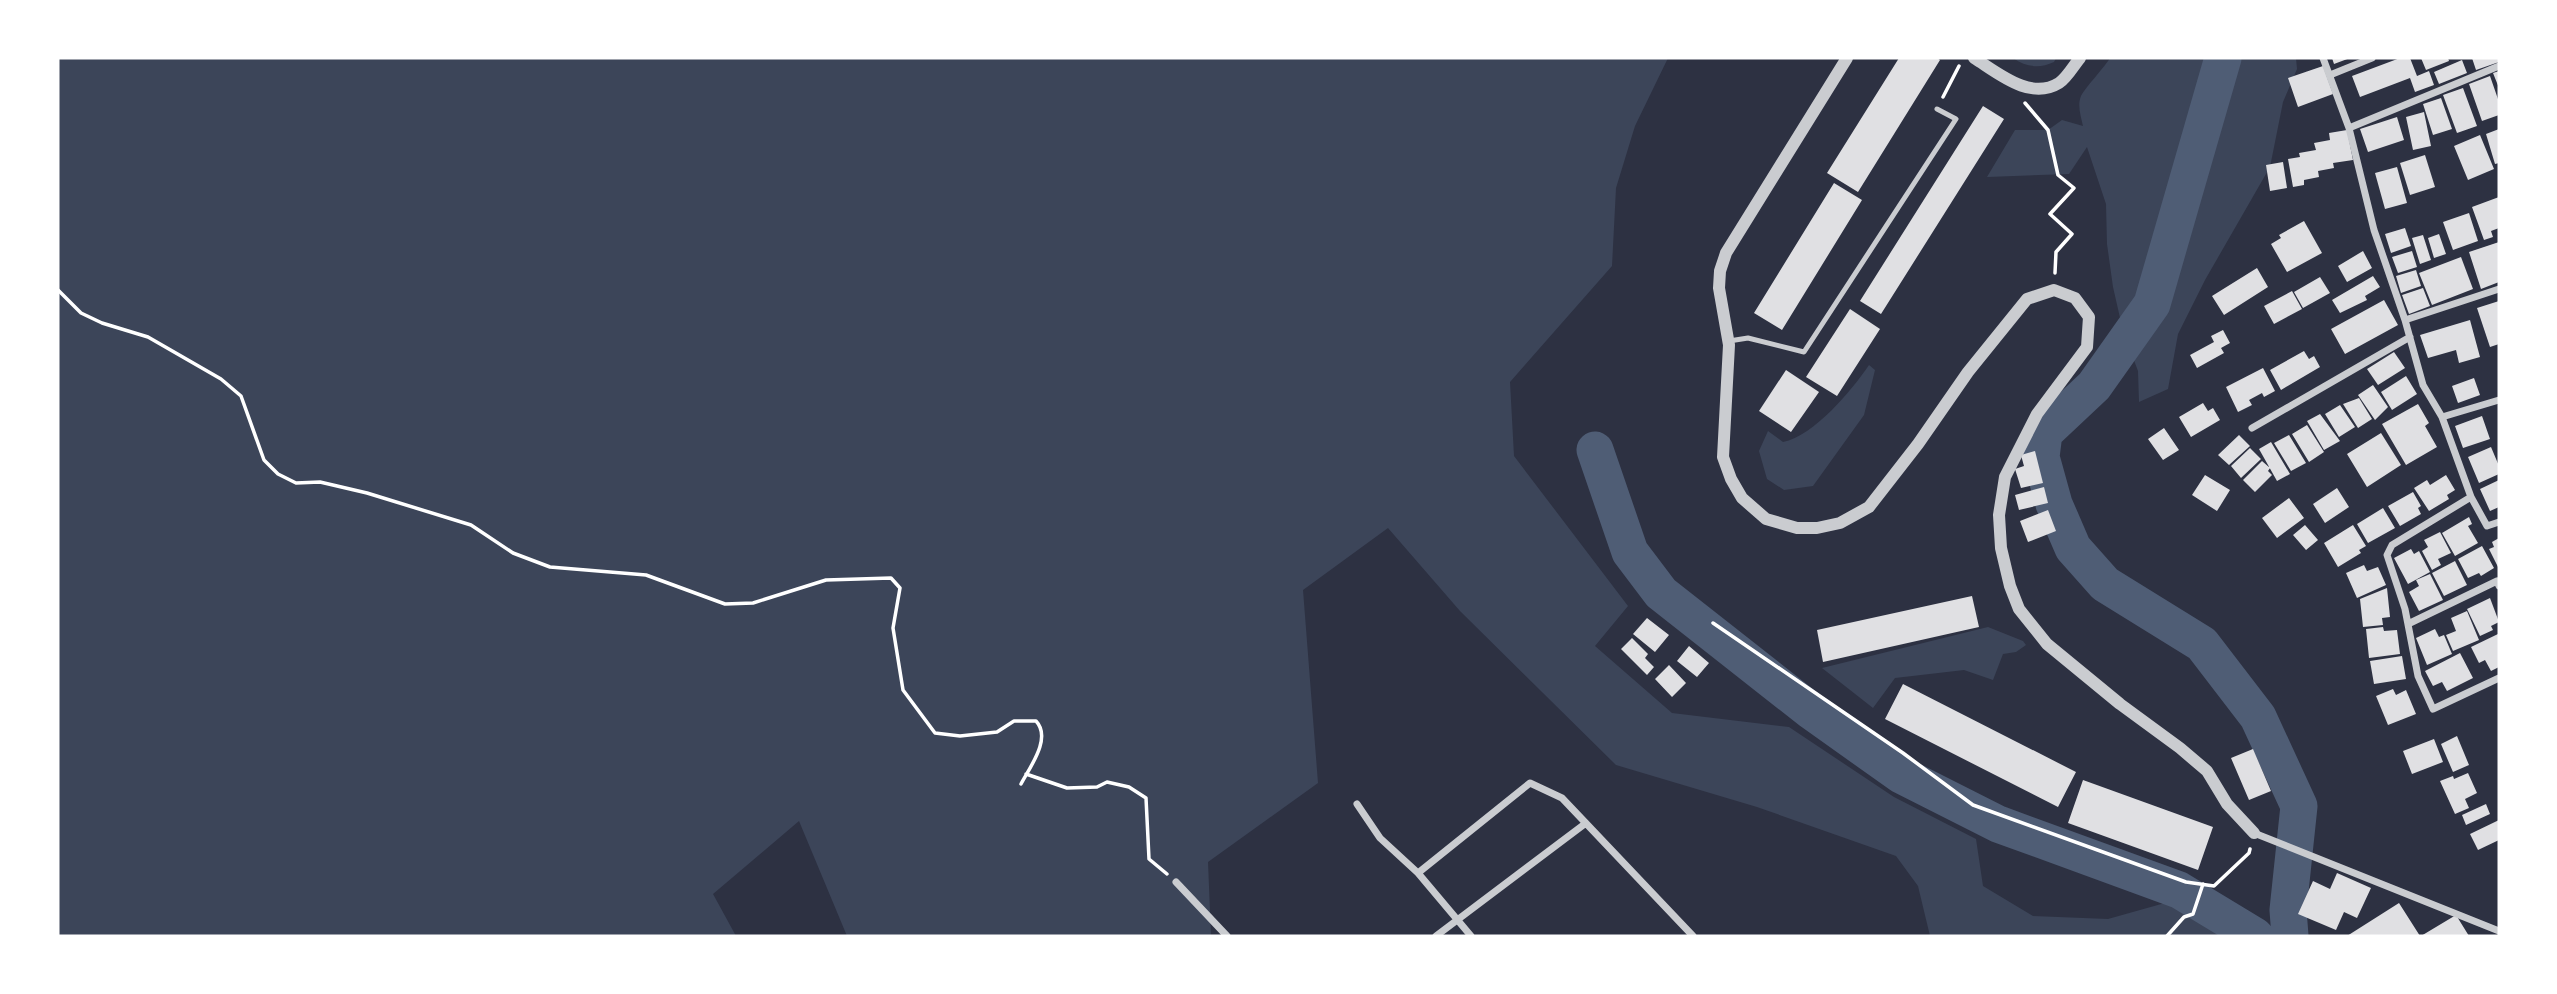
<svg xmlns="http://www.w3.org/2000/svg" width="2557" height="994" font-family="'DM Sans',sans-serif">
<style>
.green{fill:#3c4559}
.lines{fill:none;stroke-linecap:round;stroke-linejoin:round}
.river{stroke:#4f5d75;stroke-width:37}
.building{fill:#e0e0e3}
.path{stroke:#fff;stroke-width:3.5}
.service{stroke:#caccd0;stroke-width:5}
.minor{stroke:#caccd0;stroke-width:7}
.tertiary{stroke:#caccd0;stroke-width:12}
</style>
<rect width="100%" height="100%" fill="#2d3142"/>
<path class="green" d="M58 58H1668L1635 126 1616 188 1612 266 1510 382 1514 456 1628 606 1595 646 1672 713 1789 727 1894 797 1976 839 1983 886 2033 916 2108 919 2172 901 2220 936H1930L1918 886 1896 856 1757 807 1616 765 1460 611 1388 528 1303 590 1318 783 1208 862 1211 936H847L799 821 713 894 736 936H58Z
M2013 58H2056L2054 62C2039 69 2026 67 2013 58Z
M2110 58H2296L2297 69 2283 102 2270 167 2205 280 2178 334 2168 389 2139 402 2138 371 2123 331 2113 287 2107 244 2106 204 2087 147 2069 174 1987 177 2015 130H2048L2062 120 2083 126C2081 117 2077 105 2081 96 2085 88 2103 69 2110 58Z
M1869 365 1875 370 1864 415 1813 486 1784 490 1767 479 1759 451 1768 431 1783 442C1814 436 1852 390 1869 365Z
M1988 627 2023 641 2026 645 2016 652 2003 654 1993 680 1964 670 1895 678 1873 708 1822 668Z"/>
<g class="lines">
<path class="river" d="M2223 58 2152 304 2094 386 2044 433 2041 457 2054 504 2073 548 2105 584 2202 644 2258 717 2299 806 2288 910 2290 936
M1595 450 1630 552 1661 593 1811 711 1901 775 1998 824 2179 890 2255 936"/>
</g>
<path class="building" d="M1899 58H1937L1940 60 1858 192 1827 173Z
M2332 58H2350L2334 64Z
M2400 58H2410L2417 76 2429 71 2434 85 2415 92 2410 78 2360 97 2352 76Z
M2421 58H2448L2449 61 2426 70Z
M2472 58H2499V62L2476 70Z
M2462 60 2467 73 2439 84 2434 72Z
M2323 66 2333 94 2298 107 2288 78Z
M2499 71V88L2493 73Z
M2490 76 2499 102V115L2482 121 2469 84Z
M2463 88 2477 126 2457 133 2443 95Z
M2441 98 2452 129 2433 135 2423 104Z
M1983 106 2004 119 1881 314 1860 301Z
M2424 112 2431 146 2413 150 2406 117Z
M2397 117 2404 140 2368 152 2360 129Z
M2499 129V163L2495 164 2486 134Z
M2347 130 2353 160 2333 163 2334 168 2318 171 2319 177 2304 180V185L2293 187 2288 159 2300 157 2299 153 2316 150 2314 143 2330 140 2329 133Z
M2480 135 2494 169 2468 180 2454 146Z
M2425 155 2435 187 2410 195 2400 163Z
M2283 162 2287 188 2270 191 2266 165Z
M2397 167 2407 203 2385 209 2375 173Z
M1834 183 1862 200 1782 330 1754 313Z
M2499 197V228L2491 231 2493 237 2484 240 2472 207Z
M2469 213 2478 241 2453 250 2443 222Z
M2304 221 2322 253 2287 272 2271 244 2281 238 2279 235Z
M2405 228 2411 246 2391 253 2385 234Z
M2439 234 2446 254 2434 258 2428 238Z
M2423 235 2431 260 2420 264 2412 238Z
M2499 242V282L2481 289 2469 252Z
M2363 251 2372 268 2347 282 2338 266Z
M2412 251 2417 267 2398 273 2392 257Z
M2461 257 2473 289 2432 305 2419 273Z
M2257 268 2268 287 2224 315 2212 296Z
M2416 270 2421 286 2401 293 2396 276Z
M2373 276 2380 287 2365 296 2367 300 2340 313 2332 300Z
M2320 277 2330 293 2303 308 2294 292Z
M2423 288 2430 306 2409 314 2402 295Z
M2292 291 2302 309 2274 324 2264 306Z
M2384 300 2398 325 2345 354 2331 329Z
M2499 301V344L2490 347 2477 308Z
M1850 309 1880 329 1837 396 1806 377Z
M2470 320 2480 357 2459 363 2456 350 2428 358 2420 335Z
M2223 330 2230 343 2221 348 2224 353 2197 368 2190 355 2214 342 2211 336Z
M2304 351 2309 359 2314 356 2320 367 2281 390 2270 370Z
M2394 352 2405 368 2378 385 2367 369Z
M2263 368 2275 391 2264 397 2262 393 2249 400 2252 405 2238 412 2226 387Z
M1786 370 1819 392 1791 432 1759 411Z
M2406 376 2417 394 2392 410 2381 392Z
M2474 378 2480 395 2458 403 2452 386Z
M2373 385 2388 407 2375 420 2358 395Z
M2359 398 2372 419 2358 428 2343 404Z
M2203 403 2208 411 2213 408 2220 420 2191 437 2179 417Z
M2418 404 2429 423 2425 426 2437 447 2406 465 2382 424Z
M2340 405 2355 427 2339 437 2325 414Z
M2320 414 2340 441 2324 450 2307 421Z
M2482 416 2490 439 2463 448 2455 426Z
M2307 425 2324 452 2309 462 2292 434Z
M2164 428 2179 450 2163 460 2148 439Z
M2381 433 2401 465 2367 487 2347 454Z
M2239 435 2250 446 2229 465 2218 455Z
M2289 435 2306 463 2291 471 2274 443Z
M2271 442 2290 474 2277 481 2259 449Z
M2491 447 2499 466V474L2479 483 2468 457Z
M2250 448 2261 459 2241 478 2231 466Z
M2035 451 2043 483 2021 488 2015 469 2024 466 2021 455Z
M2262 461 2270 468 2268 471 2272 475 2255 492 2243 480Z
M2205 475 2230 490 2217 511 2192 495Z
M2446 475 2455 490 2447 495 2449 499 2429 511 2414 488 2427 480 2430 485Z
M2499 480V507L2490 511 2480 489Z
M2044 487 2048 503 2019 510 2015 495Z
M2337 488 2349 507 2325 523 2313 504Z
M2413 492 2421 506 2418 508 2421 514 2400 526 2388 506Z
M2289 498 2304 518 2277 538 2262 518Z
M2383 508 2395 528 2368 543 2357 524Z
M2048 510 2056 531 2028 542 2020 521Z
M2469 517 2472 524 2468 526 2478 543 2455 556 2442 533Z
M2305 525 2318 540 2306 550 2293 535Z
M2353 525 2366 546 2359 550 2361 553 2338 567 2324 543Z
M2440 532 2451 553 2438 559 2441 565 2432 570 2422 551 2428 547 2424 540Z
M2499 538V569L2489 549 2494 547 2492 542Z
M2482 546 2494 568 2481 576 2479 573 2468 578 2458 559Z
M2411 549 2414 554 2419 551 2430 572 2408 584 2394 558Z
M2455 561 2467 585 2444 596 2432 573Z
M2364 565 2367 571 2378 567 2386 585 2357 598 2346 573Z
M2430 574 2443 600 2419 611 2409 592 2419 586 2416 580Z
M2387 588 2390 617 2382 618 2383 625 2363 627 2360 599Z
M1972 596 1979 627 1823 662 1817 630Z
M2490 598 2499 622 2491 626 2493 630 2480 636 2467 609Z
M2467 611 2479 640 2453 651 2446 635 2456 631 2451 618Z
M1647 618 1669 635 1655 652 1633 634Z
M2383 627 2384 631 2397 630 2400 654 2369 658 2366 629Z
M2435 629 2439 637 2444 635 2452 654 2427 665 2416 638Z
M2498 634 2499 667 2491 671 2485 660 2479 663 2471 647Z
M1632 638 1648 654 1645 658 1654 667 1647 675 1621 649Z
M1689 646 1709 663 1697 677 1677 661Z
M2460 653 2473 678 2447 691 2442 682 2433 686 2425 671Z
M2402 656 2406 679 2374 684 2370 661Z
M1669 665 1686 683 1672 697 1655 679Z
M1903 684 2076 772 2058 807 1885 719Z
M2393 689 2396 695 2406 690 2416 714 2388 725 2376 696Z
M2457 736 2469 765 2453 772 2441 744Z
M2434 739 2443 762 2412 774 2403 751Z
M2253 749 2271 791 2249 800 2231 758Z
M2468 773 2477 793 2465 799 2469 808 2455 814 2440 781 2453 776 2454 779Z
M2083 780 2213 827 2198 870 2068 823Z
M2486 804 2490 814 2466 825 2462 815Z
M2499 820V840L2478 850 2470 834Z
M2337 873 2371 888 2357 918 2344 912 2336 930 2298 914 2313 881 2330 889Z
M2399 903 2420 936H2347Z
M2456 915 2469 936H2421Z"/>
<g class="lines">
<path class="path" d="M1943 97 1959 66
M2025 103 2048 130 2058 175 2074 188 2050 214 2072 234 2056 252 2055 273
M58 290 81 313 102 323 148 337 221 379 241 396 264 460 278 474 296 483 320 482 367 493 471 525 513 553 550 567 646 575 725 604 753 603 826 580 891 578 900 588 893 628 903 690 935 733 960 736 997 732 1014 721H1036C1052 738 1030 767 1021 784
M1713 623 1903 753 1973 805 2186 882 2214 886 2249 853 2250 849
M1026 774 1067 788 1097 787 1107 782 1129 787 1146 798 1149 859 1167 874
M2167 936 2184 917 2193 914 2203 884"/>
<path class="service" d="M1729 341 1748 338 1804 352 1956 119 1937 109"/>
<path class="minor" d="M2323 58 2349 128 2374 230 2405 320 2423 385 2442 417 2471 497 2487 526 2499 522
M2330 75 2372 58
M2349 128 2499 66
M2405 320 2499 289
M2442 417 2499 400
M2252 428 2410 337
M2471 497 2392 545 2387 555 2405 609 2418 676 2433 709 2499 678
M2408 624 2497 581 2499 586
M1357 804 1380 838 1418 873 1471 936
M2254 833 2499 931
M1418 873 1530 783 1562 798 1693 936
M1176 882 1227 936
M1436 936 1586 823"/>
<path class="tertiary" d="M1847 58 1726 253 1720 271 1719 288 1729 345 1723 457 1731 479 1742 498 1766 519 1797 528H1817L1840 523 1869 507 1918 444 1968 372 2027 299 2054 290 2075 298 2089 317 2087 347 2037 414 2005 477 1999 515 2001 548 2010 586 2019 609 2047 644 2120 704 2180 748 2207 771 2227 804 2254 833
M1974 58C1998 73 2030 101 2059 83 2067 78 2074 65 2080 58"/>
</g>
<rect width="2557" height="994" fill="none" stroke="#ffffff" stroke-width="119"/>
</svg>
